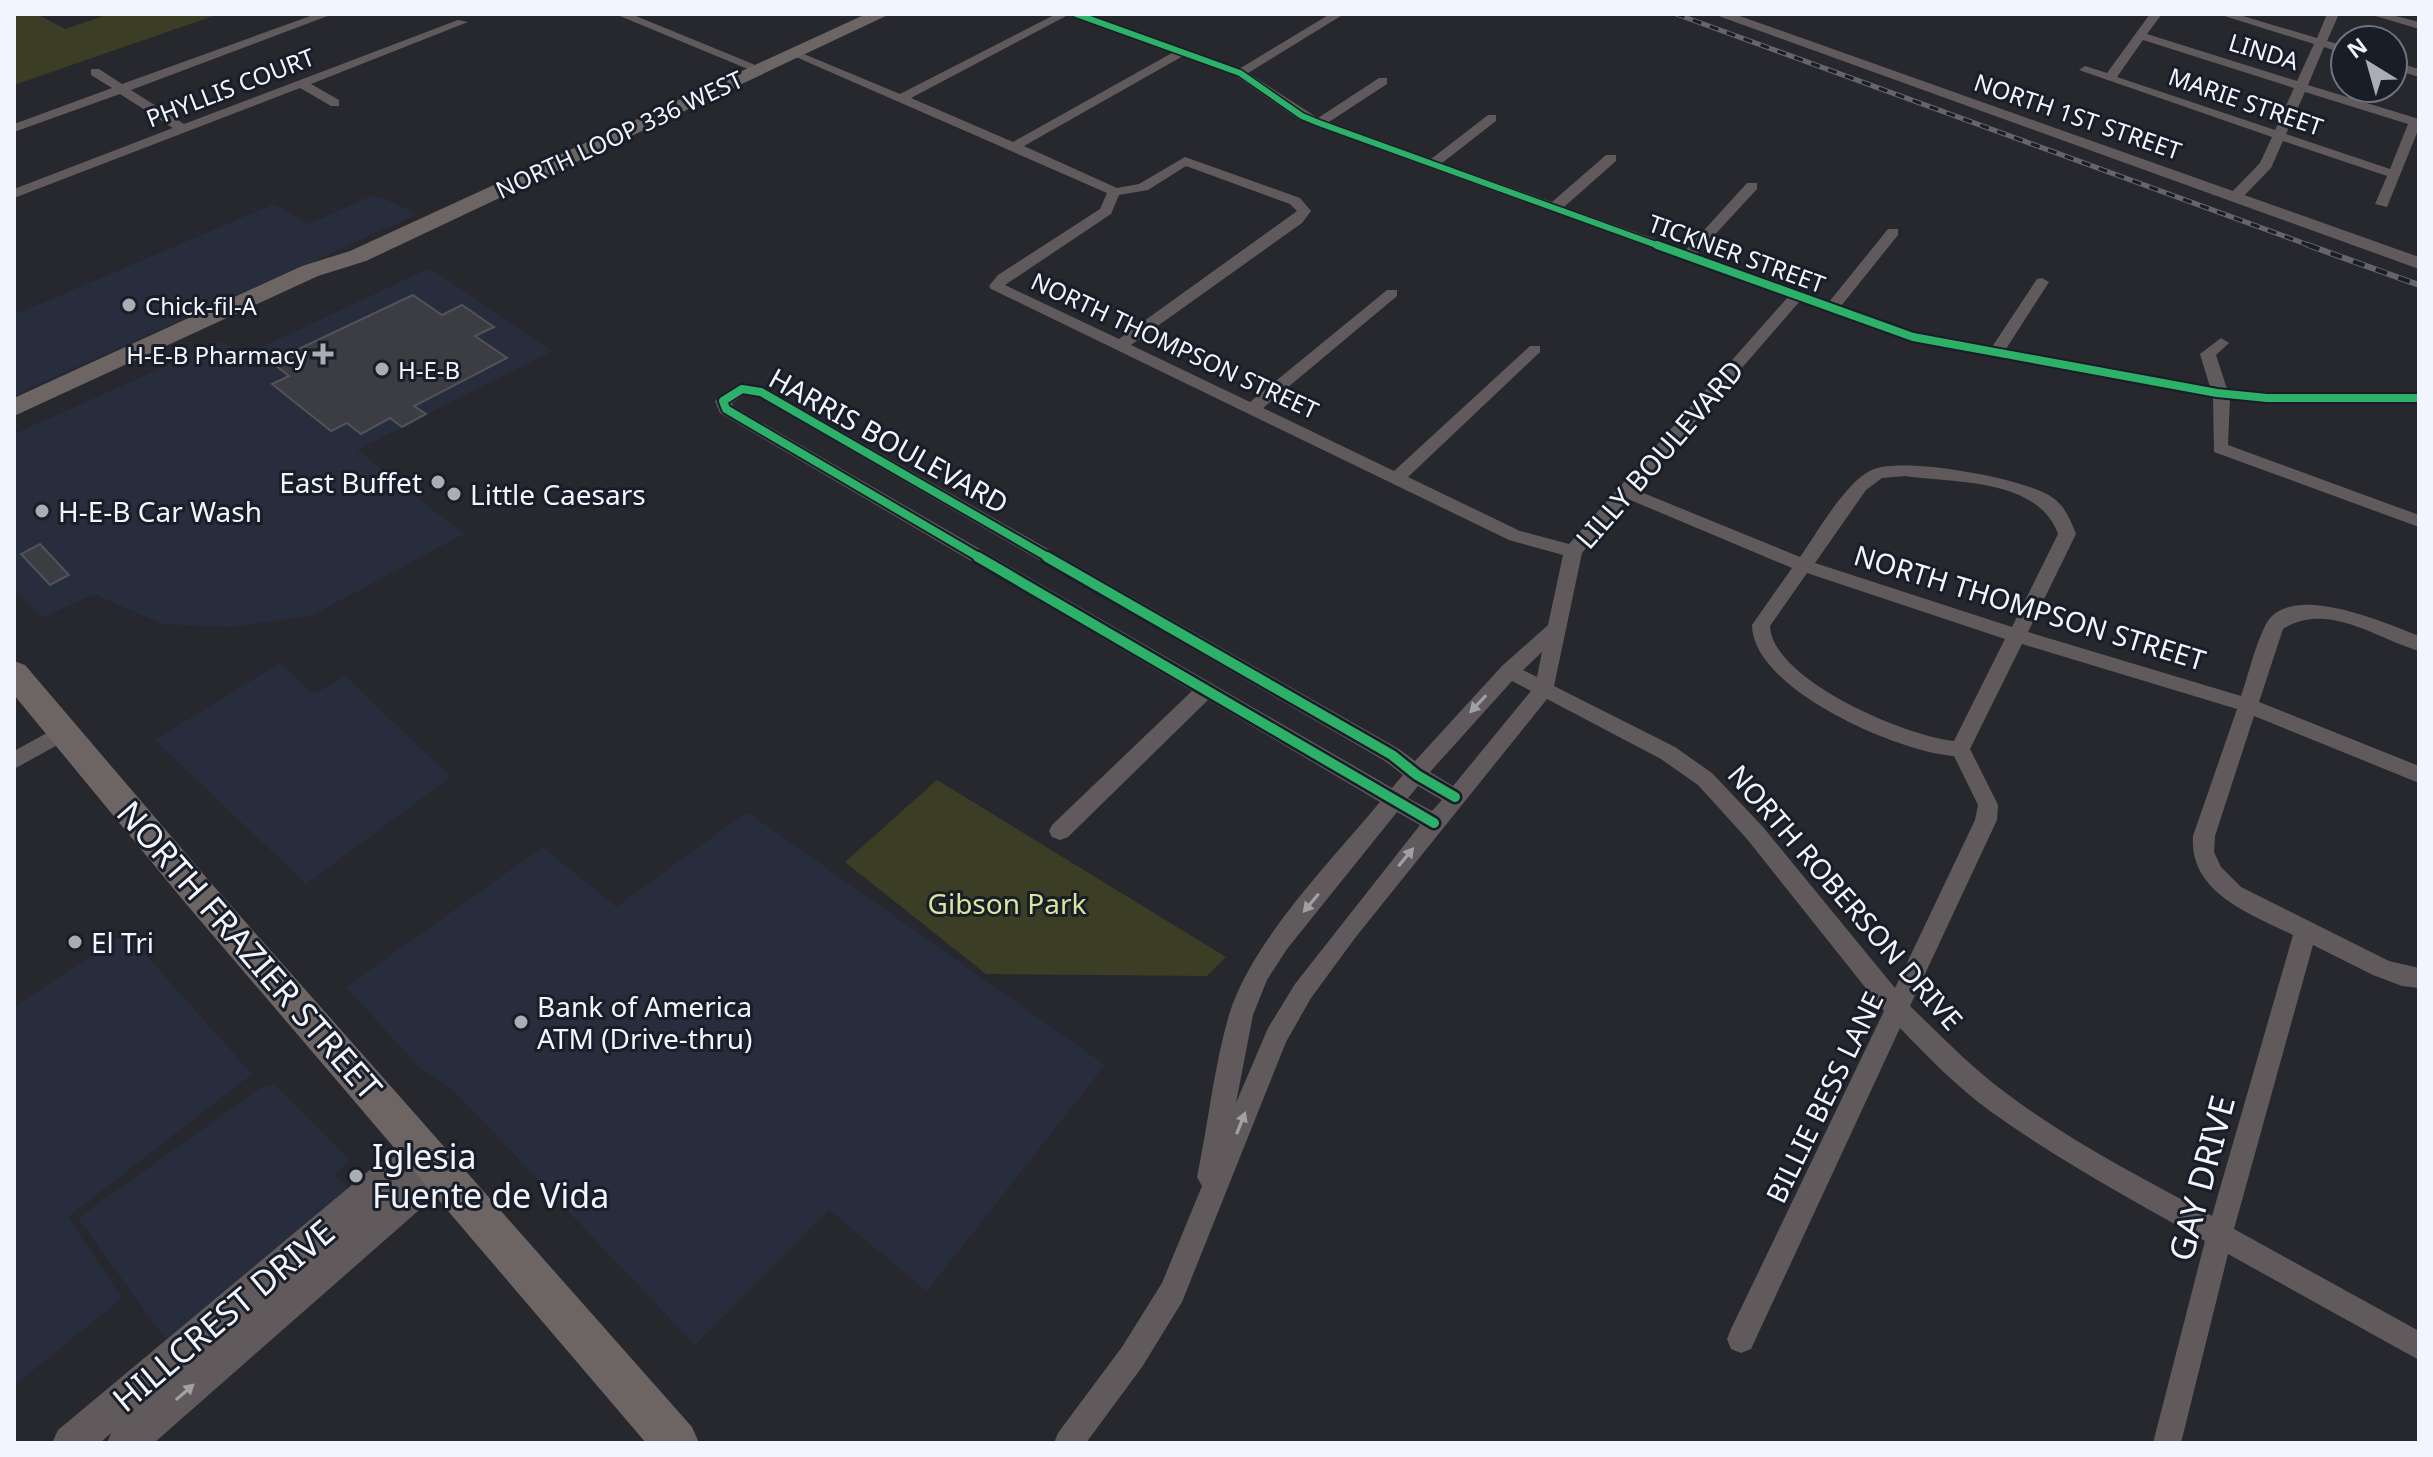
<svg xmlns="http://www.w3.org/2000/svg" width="2433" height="1457" font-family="'Noto Sans',sans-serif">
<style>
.built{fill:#282d3e}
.green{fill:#3b3e24}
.building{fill:#3b3d42;stroke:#515358;stroke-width:2}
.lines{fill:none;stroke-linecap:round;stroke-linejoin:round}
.minor{fill:#605a5c;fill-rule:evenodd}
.tertiary{fill:#605a5c;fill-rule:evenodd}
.primary{fill:#6d6464;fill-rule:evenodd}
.rail-far1-casing{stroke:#676568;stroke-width:5}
.rail-casing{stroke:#676568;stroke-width:6}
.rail-far1{stroke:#191d28;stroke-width:3;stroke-dasharray:9;stroke-linecap:butt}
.rail{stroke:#191d28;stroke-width:4;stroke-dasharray:12;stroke-linecap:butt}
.cycleway-far2-casing{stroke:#191d28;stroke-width:9}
.cycleway-far1-casing{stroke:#191d28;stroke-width:12}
.cycleway-casing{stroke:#191d28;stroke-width:15}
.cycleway-far2{stroke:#2db169;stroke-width:6}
.cycleway-far1{stroke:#2db169;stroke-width:8}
.cycleway{stroke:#2db169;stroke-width:10}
.oneway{fill:#a2a0a4}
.poi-dot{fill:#abadb5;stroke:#191d28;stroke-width:3}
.labels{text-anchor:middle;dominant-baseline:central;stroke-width:6;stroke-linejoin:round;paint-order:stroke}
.far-street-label{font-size:24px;fill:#f2f5fd;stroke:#191d28}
.far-poi-label{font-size:24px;fill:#f2f5fd;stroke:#191d28;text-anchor:start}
.street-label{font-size:28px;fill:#f2f5fd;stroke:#191d28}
.poi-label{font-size:28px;fill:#f2f5fd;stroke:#191d28;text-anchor:start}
.park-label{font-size:28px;fill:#dbe49d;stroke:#191d28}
.near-street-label{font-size:34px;fill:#f2f5fd;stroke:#191d28}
.near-poi-label{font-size:34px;fill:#f2f5fd;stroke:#191d28;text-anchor:start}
</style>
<rect width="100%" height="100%" fill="#26282e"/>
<path class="built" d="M371 196 380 197 418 214 14 395V315L274 204 309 224Z
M430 268 552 351 357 450 464 534 311 616 229 627 162 624 94 594 42 618 14 589V434L222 341 243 356Z
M280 663 314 694 345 676 451 777 306 884 155 740Z
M747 812 1105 1065 927 1291 829 1210 695 1345 453 1090 420 1068 346 987 543 847 616 907Z
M126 933 252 1074 68 1217 122 1298 14 1386V1007Z
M274 1084 349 1160 334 1175 351 1190 166 1340 78 1218 259 1089Z"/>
<path class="green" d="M14 14H37L65 29 110 14H219L14 85Z
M937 780 1226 957 1207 976 986 974 845 862Z"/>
<path class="building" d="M413 295 442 315 462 305 494 327 475 336 507 358 414 406 426 414 402 427 390 418 361 434 347 423 331 431 272 384 289 376 271 362Z
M40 544 69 575 50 585 21 554Z"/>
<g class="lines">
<path class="minor" d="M316 14H333L131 90 184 124 458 20 468 22 311 84 339 100V106H331L300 88 14 198V189L173 128 120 94 14 132V124L112 88 91 75V69H99L122 84Z
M615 14H631L765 69 755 72Z
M1056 14H1087L1239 69 1330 14H1344L1248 73 1318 118 1379 78H1387V84L1329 122 1431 159 1488 115H1496V121L1442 163 1552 202 1606 155H1616V161L1564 207 1686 250 1747 183H1757V189L1697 254 1829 302 1888 229H1898V235L1841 306 1916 333 1992 347 2037 279 2042 278 2049 282 2006 349 2210 387 2200 354 2221 338 2229 343 2216 355 2227 389 2267 393H2419V403H2267L2230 399 2228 445 2419 515V527L2214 452 2213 397 1913 342 1800 301 1636 490 1800 557C1817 533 1847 479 1874 469 1906 457 2026 478 2053 498 2065 506 2071 521 2076 534L2028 632 2241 696C2249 673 2255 645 2266 624 2290 580 2387 624 2419 636V651C2375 638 2328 601 2283 629L2259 702 2419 766V783L2254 716 2215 836 2214 852 2221 867 2241 887 2389 961 2419 968V988L2402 986 2373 975 2313 945 2234 1229 2419 1331V1360L2228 1254 2181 1443H2153L2205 1241C2132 1200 2058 1160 1990 1111 1957 1087 1928 1057 1900 1028L1751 1349 1741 1353 1731 1349 1727 1339 1731 1329 1884 1011 1747 839 1698 785 1661 759 1547 699 1355 938 1311 998 1286 1042 1182 1302 1142 1367 1086 1443H1054L1058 1433 1122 1347 1162 1283 1202 1186 1197 1177C1208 1125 1214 1066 1229 1015 1251 942 1331 861 1380 802L1208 700 1068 837 1060 840 1052 837 1049 831 1052 825 1192 691 720 413 715 401 742 384 767 389 1399 749 1415 761 1502 666 1548 625 1563 555 1509 540 991 289 989 286 998 275 1100 209 1107 193 789 54 799 52 900 94ZM1070 14 1172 53 1013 142 911 98ZM1183 56 1236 76 1298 119 1315 126 1788 297 1569 544 1520 531 1408 477 1540 352V346H1530L1394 471 1263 408 1397 296V290H1387L1250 402 1131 345 1302 223 1311 211 1300 198 1185 157 1139 184 1117 188 1024 146ZM1186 166 1290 204 1297 211 1119 339 1005 285 1111 214 1119 195 1148 190ZM745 394 757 396 1385 761 1403 775 1392 788 733 406 732 403ZM1905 476C1954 483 2038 478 2058 534L2012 627 1815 563 1866 490 1882 478ZM1628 499 1792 568 1752 625C1752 689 1898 752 1954 756L1978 805 1975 820 1895 988 1763 827 1712 773 1675 747 1554 686 1582 553ZM1807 573 2005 639 1954 741C1907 737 1772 680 1770 626ZM2022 644 2237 709 2193 836C2189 893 2251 914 2293 935L2212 1216C2142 1178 2069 1141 2006 1093 1971 1067 1941 1036 1910 1006L1997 820 1998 805 1970 749ZM1542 652 1537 677 1523 670ZM1512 681 1531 691 1453 786 1430 772ZM1418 786 1442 800 1432 811 1408 798ZM1397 812 1420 825 1295 984 1268 1028 1236 1103 1253 1015 1267 980 1287 949Z
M2150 14H2162L2147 34 2297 81 2314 44 2218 14H2236L2317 38 2327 14H2339L2327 41 2345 46V54L2324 47 2308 85 2419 119V128L2387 207 2375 204 2387 176 2283 141 2271 168 2240 200H2230V194L2260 163 2272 137 2079 70 2085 66 2107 73ZM2143 40 2294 88 2275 130 2117 77ZM2305 92 2408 124 2390 169 2286 134Z
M2369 14H2388L2419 22V29Z
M2393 61 2419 69V77L2393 69Z
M65 723 72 725 75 731 72 737 14 769V751Z"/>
<path class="tertiary" d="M1713 14H1734L2419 257V269Z
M430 1142 442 1147 446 1158 418 1211 154 1443H107L111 1433 100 1443H52L58 1430 377 1164Z"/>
<path class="primary" d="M866 14H890L366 261 318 276 14 416V398L302 266 350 251Z
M14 661 25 665 211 883 692 1427 699 1443H646L187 905 14 695Z"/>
<g class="rail-far1-casing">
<path id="rail-far1" d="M1676 14 2314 247"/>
</g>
<g class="rail-casing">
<path id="rail" d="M2308 245 2419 285"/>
</g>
<use href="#rail-far1" class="rail-far1"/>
<use href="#rail" class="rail"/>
<g class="cycleway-far2-casing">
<path id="cycleway-far2" d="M1076 14 1240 73 1302 116 1319 123 1662 247"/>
</g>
<g class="cycleway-far1-casing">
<path id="cycleway-far1" d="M1657 245 1913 337 2217 393 2267 398H2419
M982 559 726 409 723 401 742 389 761 392 1051 559"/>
</g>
<g class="cycleway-casing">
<path id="cycleway" d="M978 557 1434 823
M1047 557 1392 755 1417 775 1455 797"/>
</g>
<use href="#cycleway-far2" class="cycleway-far2"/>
<use href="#cycleway-far1" class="cycleway-far1"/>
<use href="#cycleway" class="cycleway"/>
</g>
<defs><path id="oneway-solid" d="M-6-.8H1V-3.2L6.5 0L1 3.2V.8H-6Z" transform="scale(2)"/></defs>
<g class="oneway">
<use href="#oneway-solid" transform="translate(1478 704) rotate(133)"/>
<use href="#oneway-solid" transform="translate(1406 857) rotate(-51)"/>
<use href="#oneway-solid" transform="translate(1311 903) rotate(130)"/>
<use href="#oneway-solid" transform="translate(1241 1123) rotate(-68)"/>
<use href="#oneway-solid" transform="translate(185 1392) rotate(-41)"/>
</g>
<g class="poi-dot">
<circle cx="129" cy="305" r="8"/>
<path d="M319 342h8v8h8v8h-8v8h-8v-8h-8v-8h8z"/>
<circle cx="382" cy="369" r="8"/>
<circle cx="438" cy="482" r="8"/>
<circle cx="454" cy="494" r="8"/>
<circle cx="42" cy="511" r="8"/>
<circle cx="75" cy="942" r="8"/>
<circle cx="521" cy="1022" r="8"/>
<circle cx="356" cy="1176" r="8"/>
</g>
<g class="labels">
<g class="far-street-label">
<text transform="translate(2264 51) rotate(17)">LINDA</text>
<text transform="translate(230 87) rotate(-21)">PHYLLIS COURT</text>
<text transform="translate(2246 101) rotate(19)">MARIE STREET</text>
<text transform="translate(2078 116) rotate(19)">NORTH 1ST STREET</text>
<text transform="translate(619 134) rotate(-25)">NORTH LOOP 336 WEST</text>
<text transform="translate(1737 253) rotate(20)">TICKNER STREET</text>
<text transform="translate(1175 345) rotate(25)">NORTH THOMPSON STREET</text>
</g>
<g class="far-poi-label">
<text x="145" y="305">Chick-fil-A</text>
<text x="307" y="354" text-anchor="end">H-E-B Pharmacy</text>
<text x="398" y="369">H-E-B</text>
</g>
<g class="street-label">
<text transform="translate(889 440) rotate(29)">HARRIS BOULEVARD</text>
<text transform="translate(1659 454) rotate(-49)">LILLY BOULEVARD</text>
<text transform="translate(2030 607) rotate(17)">NORTH THOMPSON STREET</text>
<text transform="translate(1846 897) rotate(49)">NORTH ROBERSON DRIVE</text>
<text transform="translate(1824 1097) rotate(-64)">BILLIE BESS LANE</text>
</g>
<g class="poi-label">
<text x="422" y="482" text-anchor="end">East Buffet</text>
<text x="470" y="494">Little Caesars</text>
<text x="58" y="511">H-E-B Car Wash</text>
<text x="91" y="942">El Tri</text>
<text x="537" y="1006">Bank of America<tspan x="537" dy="32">ATM (Drive-thru)</tspan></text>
</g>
<g class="park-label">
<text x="1007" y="903">Gibson Park</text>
</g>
<g class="near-street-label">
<text transform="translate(250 950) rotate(49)">NORTH FRAZIER STREET</text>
<text transform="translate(2201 1178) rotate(-75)">GAY DRIVE</text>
<text transform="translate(223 1315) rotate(-40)">HILLCREST DRIVE</text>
</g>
<g class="near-poi-label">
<text x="372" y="1156">Iglesia<tspan x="372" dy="39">Fuente de Vida</tspan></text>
</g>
</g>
<rect width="2433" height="1457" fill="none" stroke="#f2f5fd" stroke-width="32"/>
<g transform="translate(2369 64) rotate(323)"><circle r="38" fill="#191d28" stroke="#70737d" stroke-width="2"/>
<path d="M0-6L14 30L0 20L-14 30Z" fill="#abadb5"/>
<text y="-12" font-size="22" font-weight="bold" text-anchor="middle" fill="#f2f5fd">N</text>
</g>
</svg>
